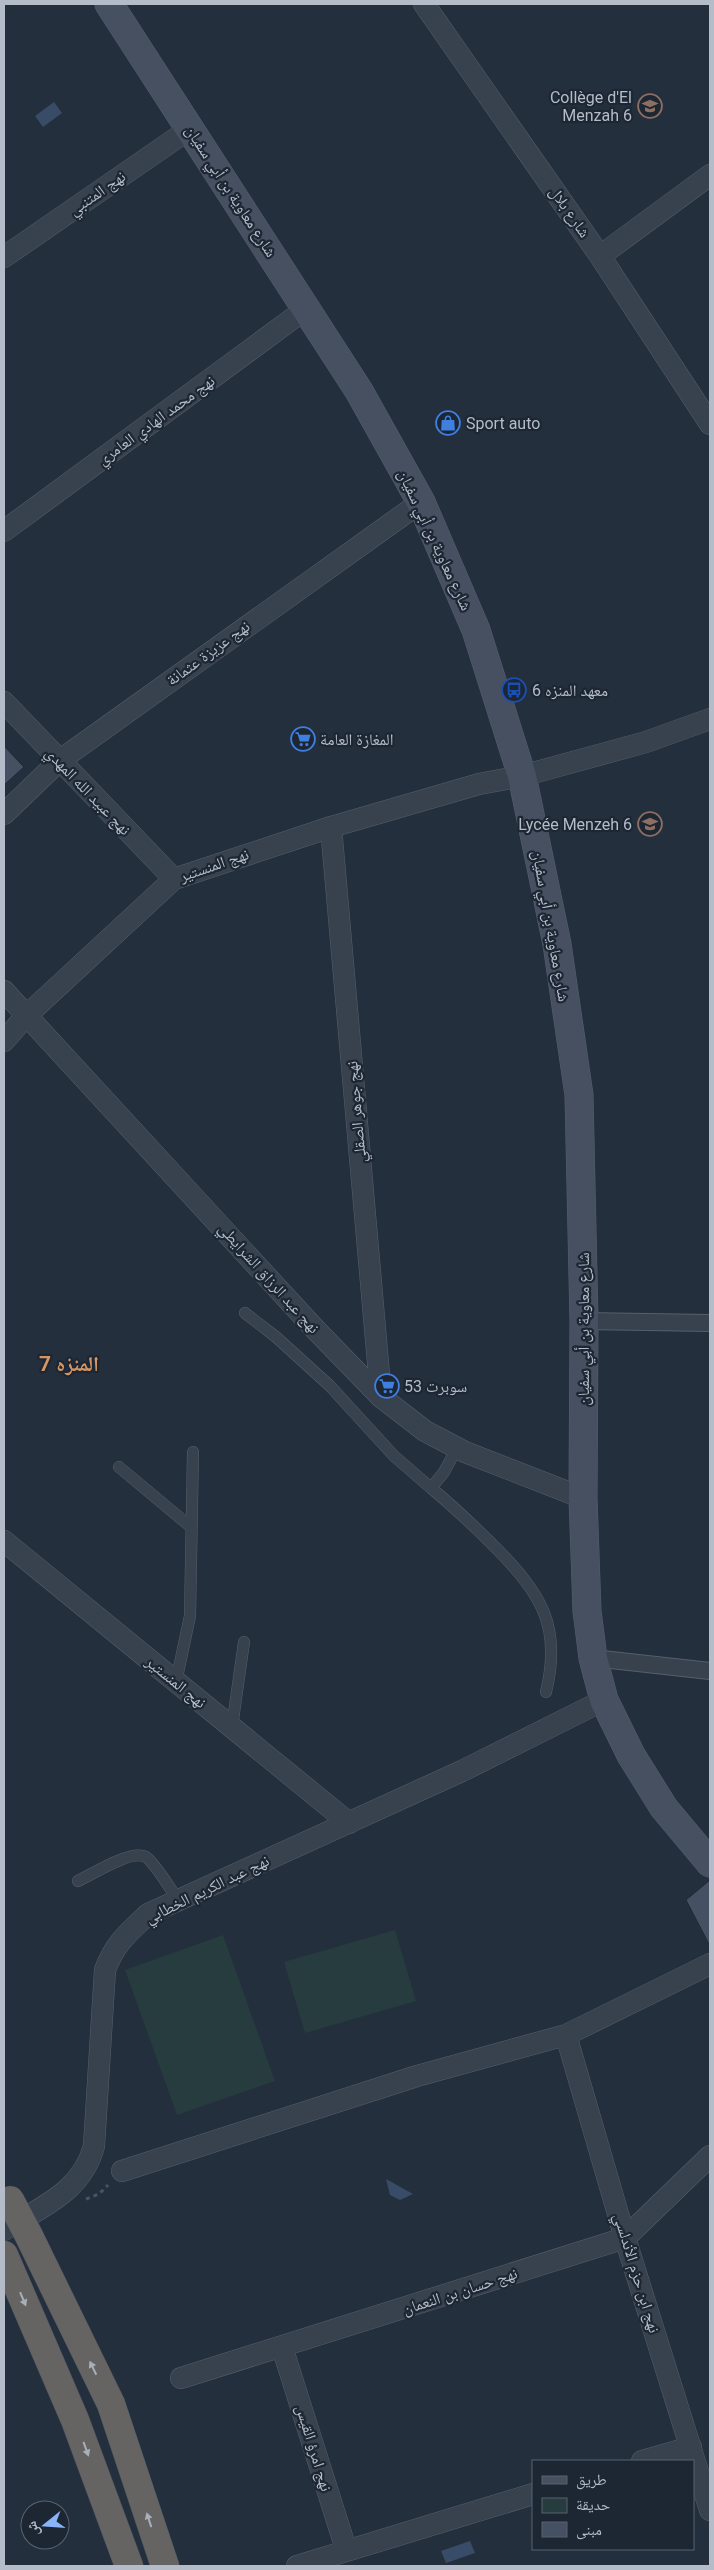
<svg xmlns="http://www.w3.org/2000/svg" width="714" height="2570" font-family="Roboto,'Noto Naskh Arabic',sans-serif">
<style>
.green{fill:#263c3f}
.water{fill:#394c67}
.building{fill:#455162;stroke:#1f2835}
.lines{fill:none;stroke-linecap:round;stroke-linejoin:round}
.service-casing{stroke:#565f6c;stroke-width:12}
.pedestrian-casing{stroke:#565f6c;stroke-width:18}
.minor-casing{stroke:#565f6c;stroke-width:22}
.secondary-casing{stroke:#565f6c;stroke-width:29}
.trunk-casing{stroke:#434c59;stroke-width:29}
.path{stroke:#44595c;stroke-width:3;stroke-dasharray:4 4;stroke-linecap:butt}
.service{stroke:#38414e;stroke-width:11}
.pedestrian{stroke:#38414e;stroke-width:16}
.minor{stroke:#38414e;stroke-width:21}
.secondary{stroke:#465061;stroke-width:28}
.trunk{stroke:#656462;stroke-width:28}
.trunk-bridge-casing{stroke:#434c59;stroke-width:29;stroke-linecap:butt}
.trunk-bridge{stroke:#656462;stroke-width:28}
.oneway{fill:#a8afba}
.labels{text-anchor:middle;dominant-baseline:central;stroke-width:4.5;stroke-linejoin:round;paint-order:stroke}
.poi-label{font-size:16px;fill:#b4bcc9;stroke:#1d2633;text-anchor:start}
.street-label{font-size:16px;fill:#b4bcc9;stroke:#1d2633}
.district-label{font-size:21px;font-weight:bold;fill:#d59563;stroke:#1d2633}
</style>
<rect width="100%" height="100%" fill="#242f3e"/>
<path class="green" d="M395 1930 416 2001 305 2033 284 1962Z
M223 1935 275 2081 177 2115 125 1970Z"/>
<path class="water" d="M54 102 62 113 43 127 35 116Z
M386 2179 413 2194 400 2200 390 2195Z
M470 2541 475 2553 446 2563 441 2551Z"/>
<path class="building" d="M4 746 24 767 4 785Z
M710 1880V1946L686 1900Z"/>
<g class="lines">
<g class="service-casing">
<path id="service" d="M245 1313 276 1337 330 1386 394 1456 431 1488
M457 1448 444 1472 431 1488C454 1507 475 1527 496 1548 541 1594 562 1626 546 1692
M119 1467 191 1527
M176 1682 190 1616 193 1452
M232 1727 244 1642
M78 1881C93 1874 131 1849 146 1857 155 1863 171 1890 178 1900"/>
</g>
<g class="pedestrian-casing">
<path id="pedestrian" d="M584 1321 710 1323
M593 1658 710 1671"/>
</g>
<g class="minor-casing">
<path id="minor" d="M424 4 600 256 710 424
M600 256 710 175
M4 257 191 128
M4 531 307 308
M4 702 174 879
M4 814 59 761 421 502
M331 827 381 1397
M4 991 315 1329 381 1397 425 1431 465 1452 583 1498
M4 1041 26 1016 174 879 331 827 479 784 522 776 646 742 710 719
M4 1541 349 1823
M566 2035 625 2238 710 2510
M122 2171 417 2076 566 2035 710 1964
M4 2230C41 2207 82 2192 94 2146L105 1970C115 1943 128 1933 148 1914L462 1771 604 1700
M282 2347 346 2549
M181 2378 625 2238 710 2156
M642 2461 691 2447
M297 2566 533 2494"/>
</g>
<g class="secondary-casing">
<path id="secondary" d="M109 4 359 391 421 502 476 630 522 776 557 944 579 1095 584 1321 583 1498 587 1611 593 1658 604 1700 631 1755 664 1808 710 1863"/>
</g>
<g class="trunk-casing">
<path id="trunk" d="M29 2236 111 2404 165 2566
M4 2255 75 2420 129 2566"/>
</g>
<path class="path" d="M86 2199 99 2194 108 2185"/>
<use href="#service" class="service"/>
<use href="#pedestrian" class="pedestrian"/>
<use href="#minor" class="minor"/>
<use href="#secondary" class="secondary"/>
<use href="#trunk" class="trunk"/>
<g class="trunk-bridge-casing">
<path id="trunk-bridge" d="M10 2200 29 2236"/>
</g>
<use href="#trunk-bridge" class="trunk-bridge"/>
</g>
<defs><path id="oneway-solid" d="M-6-.8H1V-3.2L6.5 0L1 3.2V.8H-6Z" transform="scale(1.25)"/></defs>
<g class="oneway">
<use href="#oneway-solid" transform="translate(23 2299) rotate(67)"/>
<use href="#oneway-solid" transform="translate(93 2368) rotate(-116)"/>
<use href="#oneway-solid" transform="translate(86 2449) rotate(70)"/>
<use href="#oneway-solid" transform="translate(149 2520) rotate(-108)"/>
</g>
<defs>
<g id="school-ring" transform="scale(1.25)"><circle r="9.5" fill="#1d2633" stroke="#8d6e63" stroke-width="1.5"/><path d="M0-5L7-2L0 1L-7-2ZM-4 1L0 2.5L4 1V4Q0 6-4 4Z" fill="#8d6e63"/></g>
<g id="shop-ring" transform="scale(1.25)"><circle r="9.5" fill="#1d2633" stroke="#3f7fe0" stroke-width="1.5"/><path d="M-5-2.5h2.3a2.7 3.5 0 0 1 5.4 0H5L5.5 6h-11ZM-1.5-2.5h3a1.5 2.3 0 0 0-3 0Z" fill="#3f7fe0"/></g>
<g id="bus-ring" transform="scale(1.25)"><circle r="9.5" fill="#1d2633" stroke="#1a4fb4" stroke-width="1.5"/><path d="M-5-6H5V4H4V6H2V4H-2V6H-4V4H-5ZM-3.5-4V0h7V-4ZM-3.5 1.2v1.5H-2V1.2ZM2 1.2v1.5H3.5V1.2Z" fill="#1a4fb4"/></g>
<g id="supermarket-ring" transform="scale(1.25)"><circle r="9.5" fill="#1d2633" stroke="#3f7fe0" stroke-width="1.5"/><path d="M-6-5.5h2.5l.6 2H6L4.5 2H-2.5L-4.4-4H-6ZM-1.5 3.2a1.3 1.3 0 1 0 .1 0ZM3 3.2a1.3 1.3 0 1 0 .1 0Z" fill="#3f7fe0"/></g>
</defs>
<g fill-rule="evenodd">
<use href="#school-ring" x="650" y="106"/>
<use href="#shop-ring" x="448" y="423"/>
<use href="#bus-ring" x="514" y="690"/>
<use href="#supermarket-ring" x="303" y="739"/>
<use href="#school-ring" x="650" y="824"/>
<use href="#supermarket-ring" x="387" y="1386"/>
</g>
<g class="labels">
<g class="poi-label">
<text x="632" y="97" text-anchor="end">Collège d'El<tspan x="632" dy="18">Menzah 6</tspan></text>
<text x="466" y="423">Sport auto</text>
<text x="532" y="690">معهد المنزه 6</text>
<text x="320" y="739">المغازة العامة</text>
<text x="632" y="824" text-anchor="end">Lycée Menzeh 6</text>
<text x="404" y="1386">سوبرت 53</text>
</g>
<g class="street-label">
<text transform="translate(231 191) rotate(57)">شارع معاوية بن أبي سفيان</text>
<text transform="translate(97 193) rotate(-35)">نهج المتنبي</text>
<text transform="translate(570 212) rotate(55)">شارع بلال</text>
<text transform="translate(156 420) rotate(-36)">نهج محمد الهادي العامري</text>
<text transform="translate(435 540) rotate(65)">شارع معاوية بن أبي سفيان</text>
<text transform="translate(208 653) rotate(-36)">نهج عزيزة عثمانة</text>
<text transform="translate(88 791) rotate(46)">نهج عبيد الله المهدي</text>
<text transform="translate(214 865) rotate(-19)">نهج المنستير</text>
<text transform="translate(551 926) rotate(80)">شارع معاوية بن أبي سفيان</text>
<text transform="translate(356 1112) rotate(-95)">نهج جوهر الصقلي</text>
<text transform="translate(269 1278) rotate(48)">نهج عبد الرزاق الشرايطي</text>
<text transform="translate(583 1329) rotate(-90)">شارع معاوية بن أبي سفيان</text>
<text transform="translate(176 1682) rotate(39)">نهج المنستير</text>
<text transform="translate(207 1889) rotate(-26)">نهج عبد الكريم الخطابي</text>
<text transform="translate(637 2273) rotate(73)">نهج ابن حزم الأندلسي</text>
<text transform="translate(460 2291) rotate(-18)">نهج حسان بن النعمان</text>
<text transform="translate(314 2448) rotate(73)">نهج امرؤ القيس</text>
</g>
<g class="district-label">
<text x="69" y="1364">المنزه 7</text>
</g>
</g>
<rect width="714" height="2570" fill="none" stroke="#b4bcc9" stroke-width="10"/>
<rect x="532" y="2460" width="162" height="90" fill="#1d2633" stroke="#59626f"/>
<rect x="542" y="2476" width="25" height="8" fill="#465061" stroke="#59626f"/>
<text x="576" y="2485" font-size="15" fill="#b4bcc9">طريق</text>
<rect x="542" y="2498" width="25" height="15" fill="#263c3f" stroke="#59626f"/>
<text x="576" y="2510" font-size="15" fill="#b4bcc9">حديقة</text>
<rect x="542" y="2522" width="25" height="15" fill="#455162" stroke="#59626f"/>
<text x="576" y="2535" font-size="15" fill="#b4bcc9">مبنى</text>
<g transform="translate(45 2525) rotate(253)"><circle r="24" fill="#1d2633" stroke="#59626f"/>
<path d="M0-4L9 19L0 12L-9 19Z" fill="#8ab4f8"/>
<text y="-8" font-size="14" font-weight="bold" text-anchor="middle" fill="#b4bcc9">ش</text>
</g>
</svg>
